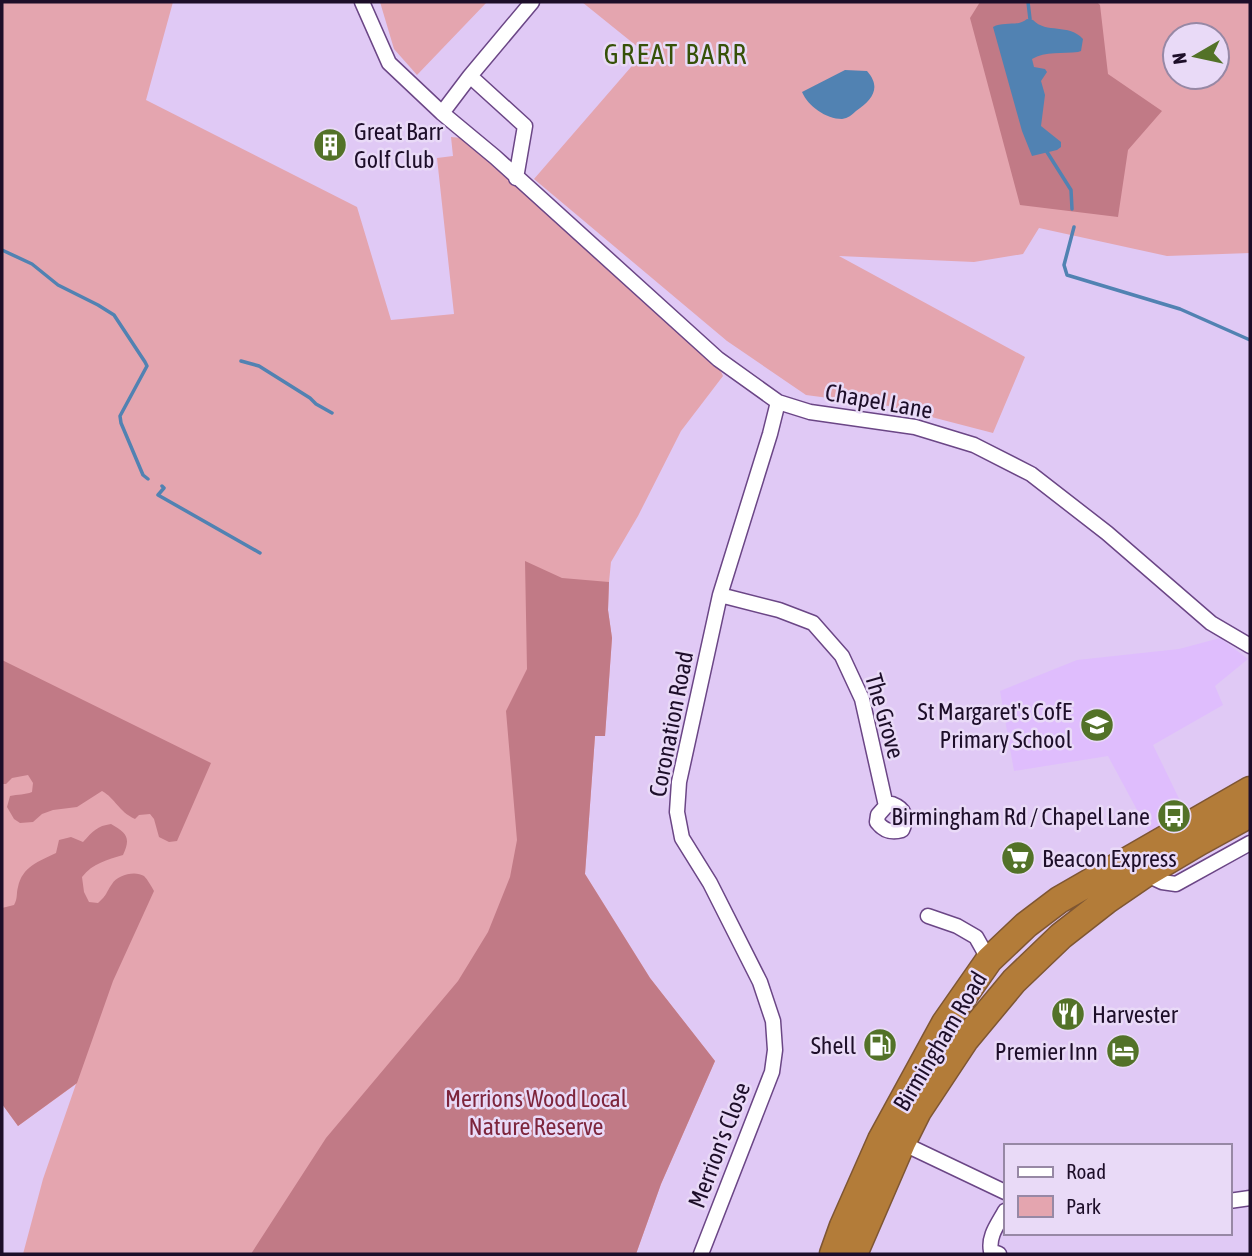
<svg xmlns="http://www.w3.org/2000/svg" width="1252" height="1256" font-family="'Asap Condensed',sans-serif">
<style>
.built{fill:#dfbdfd}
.green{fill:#e4a5af;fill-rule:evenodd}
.forest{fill:#c17a86}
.water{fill:#5182b2}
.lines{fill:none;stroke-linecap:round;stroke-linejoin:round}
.stream{stroke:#5182b2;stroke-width:3.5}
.street-casing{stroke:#6b4686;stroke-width:17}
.highway-casing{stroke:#7e5633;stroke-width:29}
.street{stroke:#fff;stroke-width:14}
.highway{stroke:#b37c39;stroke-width:26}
.labels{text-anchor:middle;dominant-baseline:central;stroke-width:5;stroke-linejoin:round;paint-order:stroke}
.poi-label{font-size:24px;fill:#1d0e29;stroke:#e9daf7;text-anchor:end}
.street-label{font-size:24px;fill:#1d0e29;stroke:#e9daf7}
.park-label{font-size:24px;fill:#7d253c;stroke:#e9daf7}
.quarter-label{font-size:28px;letter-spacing:2px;fill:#365108;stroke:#e9daf7}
</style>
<rect width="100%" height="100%" fill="#e0c9f5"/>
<path class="built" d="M1220 638 1248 659 1215 686 1223 705 1153 745 1186 813 1150 834 1108 756 1014 771 1000 691 1077 660 1179 649Z"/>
<path class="green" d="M2 2H173L146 100 357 207 391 320 454 314 437 158 453 156 451 137 462 138 719 367 723 376 681 431 638 516 611 562 609 582 608 610 612 638 605 736H595L585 874 650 978 715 1061 661 1184 636 1254H23L43 1179 76 1084 18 1126 2 1104Z
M380 2H487L417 75 394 49Z
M582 2H1250V253L1167 256 1039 228 1023 254 974 262 839 256 1025 357 993 433 889 406 806 395 727 341 534 179 644 52ZM1175 35H1217V77H1175Z"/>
<path class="forest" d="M980 2H1097L1100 5 1108 74 1162 111 1128 150 1118 217 1020 205 970 18Z
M525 561 562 578 609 582 608 610 612 638 605 736H595L585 874 650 978 715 1061 661 1184 636 1254H251L326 1138 458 981 488 932 510 877 517 840 506 711 527 669Z
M2 660 211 763 177 841 169 842 159 837 154 819 150 814 139 815 135 819C118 811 116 799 102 791L77 807 53 810 42 814 33 822 20 823 14 819 7 807 10 796C18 794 25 795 32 792L33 783 28 775 12 778 6 784H2Z
M111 824C127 833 131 838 123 855 107 860 93 863 82 877L84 892 89 902 98 903C108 894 105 894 112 884 117 875 135 870 144 876 148 880 151 886 154 891L113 981 77 1083 18 1126 2 1104V908L14 905C18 898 16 894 18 887 22 867 39 861 56 853L59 840 71 837 83 842C93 831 97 826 111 824Z"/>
<path class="water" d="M1027 19 1033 20C1046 34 1069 23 1083 39L1081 51 1078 52C1063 54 1045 51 1032 59L1034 67 1045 69 1047 72 1041 81 1045 95 1041 126 1061 142V147L1057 150 1032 156 1022 131 993 27C1004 21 1018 27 1027 19Z
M845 70 867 71C882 88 872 100 856 111 852 115 848 118 842 119 826 119 808 106 802 92Z"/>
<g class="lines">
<path class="stream" d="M1028 2 1030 19
M1047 152 1071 190 1072 209
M1074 227 1064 265 1067 275 1180 309 1250 340
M2 250 32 264 58 285 98 305 114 315 145 362 147 366 120 416 121 423 143 475 148 479
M241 361 259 366 310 398 316 404 332 413
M162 486 164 488 158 495 260 553"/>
<g class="street-casing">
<path id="street" d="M362 2 389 63 442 113 495 157 718 359 778 402 810 412 915 427 974 445 1031 474 1107 533 1211 623 1250 646
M470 76 525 126 516 178
M442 113 470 76 532 2
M720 595 779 610 813 623 842 656 862 699 886 806 878 815 877 822C884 831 891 833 902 830 908 817 905 809 892 804L886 806
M1145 874 1162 882 1176 884 1250 843
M928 916 957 926 976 937 989 960
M902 1143 1005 1192
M1229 1201 1250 1198
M701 1254 772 1072 775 1050 773 1021 760 982 710 883 682 838 677 812 679 782 720 595 770 434 778 402
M999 1254 991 1251C988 1236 998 1224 1005 1211"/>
</g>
<g class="highway-casing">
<path id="highway" d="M833 1254 843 1226 881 1140 945 1023 989 960 1026 925 1059 900 1250 790
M854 1254 902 1143 918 1111 965 1040 1014 981 1061 936 1107 900 1145 874 1199 842 1250 814"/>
</g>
<use href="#street" class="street"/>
<use href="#highway" class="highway"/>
</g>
<defs>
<g id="building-disc" transform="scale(1.75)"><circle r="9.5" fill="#537228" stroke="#e9daf7"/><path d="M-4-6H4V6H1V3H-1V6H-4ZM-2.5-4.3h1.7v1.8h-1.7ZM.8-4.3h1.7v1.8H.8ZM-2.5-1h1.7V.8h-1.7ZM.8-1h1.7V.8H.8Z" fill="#fff"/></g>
<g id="school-disc" transform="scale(1.75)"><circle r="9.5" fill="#537228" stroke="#e9daf7"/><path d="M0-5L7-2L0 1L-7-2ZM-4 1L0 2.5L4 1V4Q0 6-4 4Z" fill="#fff"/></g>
<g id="bus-disc" transform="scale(1.75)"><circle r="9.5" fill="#537228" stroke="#e9daf7"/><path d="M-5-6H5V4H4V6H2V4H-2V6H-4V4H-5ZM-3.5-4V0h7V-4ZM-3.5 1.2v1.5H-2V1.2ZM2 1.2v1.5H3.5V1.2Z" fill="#fff"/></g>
<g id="supermarket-disc" transform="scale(1.75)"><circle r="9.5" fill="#537228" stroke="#e9daf7"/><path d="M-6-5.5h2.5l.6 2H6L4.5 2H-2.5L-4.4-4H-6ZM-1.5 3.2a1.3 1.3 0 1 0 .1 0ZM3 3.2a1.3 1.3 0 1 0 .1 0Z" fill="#fff"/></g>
<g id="restaurant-disc" transform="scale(1.75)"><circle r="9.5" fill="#537228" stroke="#e9daf7"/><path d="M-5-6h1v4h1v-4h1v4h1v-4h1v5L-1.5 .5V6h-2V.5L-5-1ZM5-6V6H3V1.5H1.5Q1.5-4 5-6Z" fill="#fff"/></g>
<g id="fuel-disc" transform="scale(1.75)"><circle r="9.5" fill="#537228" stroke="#e9daf7"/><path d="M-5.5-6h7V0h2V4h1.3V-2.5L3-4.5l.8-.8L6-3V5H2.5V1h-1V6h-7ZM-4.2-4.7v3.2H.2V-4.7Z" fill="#fff"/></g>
<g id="hotel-disc" transform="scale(1.75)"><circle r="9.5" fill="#537228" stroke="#e9daf7"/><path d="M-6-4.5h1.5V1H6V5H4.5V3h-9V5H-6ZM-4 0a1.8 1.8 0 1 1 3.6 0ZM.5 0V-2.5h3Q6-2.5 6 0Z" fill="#fff"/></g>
</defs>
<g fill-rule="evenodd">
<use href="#building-disc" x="330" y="145"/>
<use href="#school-disc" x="1097" y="725"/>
<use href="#bus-disc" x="1174" y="816"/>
<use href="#supermarket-disc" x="1018" y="858"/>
<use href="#restaurant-disc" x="1068" y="1014"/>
<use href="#fuel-disc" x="880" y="1045"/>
<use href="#hotel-disc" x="1123" y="1051"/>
</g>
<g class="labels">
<g class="poi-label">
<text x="354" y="131" text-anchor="start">Great Barr<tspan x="354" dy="28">Golf Club</tspan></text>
<text x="1072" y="711">St Margaret's CofE<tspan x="1072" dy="28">Primary School</tspan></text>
<text x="1150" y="816">Birmingham Rd / Chapel Lane</text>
<text x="1042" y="858" text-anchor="start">Beacon Express</text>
<text x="1092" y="1014" text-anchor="start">Harvester</text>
<text x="856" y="1045">Shell</text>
<text x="1098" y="1051">Premier Inn</text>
</g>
<g class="street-label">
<text transform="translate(879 401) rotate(10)">Chapel Lane</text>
<text transform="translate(885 716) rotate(74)">The Grove</text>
<text transform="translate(671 724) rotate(-79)">Coronation Road</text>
<text transform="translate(940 1041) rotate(-59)">Birmingham Road</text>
<text transform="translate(719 1145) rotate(-69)">Merrion's Close</text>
</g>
<g class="park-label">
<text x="536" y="1098">Merrions Wood Local<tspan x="536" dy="28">Nature Reserve</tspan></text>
</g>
<g class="quarter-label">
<text x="676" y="54">GREAT BARR</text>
</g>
</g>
<rect width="1252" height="1256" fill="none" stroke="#1d0e29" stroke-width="7"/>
<rect x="1004" y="1144" width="228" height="91" fill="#e9daf7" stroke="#9788a5" stroke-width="2"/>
<rect x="1018" y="1167" width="35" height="10" fill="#ffffff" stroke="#9788a5" stroke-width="2"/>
<text x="1066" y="1179" font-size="21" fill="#1d0e29">Road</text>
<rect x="1018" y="1196" width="35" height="21" fill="#e4a5af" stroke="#9788a5" stroke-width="2"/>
<text x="1066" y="1214" font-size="21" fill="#1d0e29">Park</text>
<g transform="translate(1196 56) rotate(261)"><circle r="33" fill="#e9daf7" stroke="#9788a5" stroke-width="2"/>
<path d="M0-5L12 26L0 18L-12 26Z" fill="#537228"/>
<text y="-10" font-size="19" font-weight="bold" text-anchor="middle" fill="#1d0e29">N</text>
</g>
</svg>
